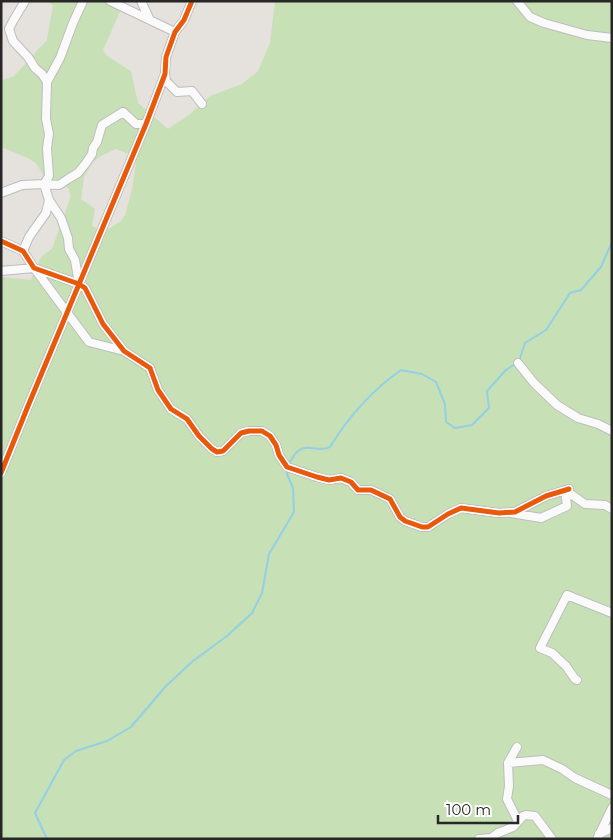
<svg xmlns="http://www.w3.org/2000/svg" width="613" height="840" font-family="Montserrat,sans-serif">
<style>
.green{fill:#c7e0b5;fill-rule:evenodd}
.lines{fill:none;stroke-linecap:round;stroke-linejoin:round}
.stream{stroke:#91d0e5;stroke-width:2}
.minor-casing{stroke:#bebdbe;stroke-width:10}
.minor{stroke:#fbfafa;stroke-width:8}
.cycleway-casing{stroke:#fff;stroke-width:8}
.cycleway{stroke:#e8590c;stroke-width:5}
</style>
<rect width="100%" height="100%" fill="#e5e1dc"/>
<path class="green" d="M46 1H128L122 7 103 50 107 56 131 71 138 103 168 129 189 115 210 96 242 84 258 71 270 43 275 1H612V839H1V277L31 280 41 257 52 249 71 196 68 188 45 178 36 163 28 158 1 147V80L13 77 47 40 53 5ZM116 149 126 153H131L136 163 132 190 125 215 121 221 104 232 92 226 95 209 81 199 84 177 93 162 101 156Z"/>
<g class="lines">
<path class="stream" d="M519 361 525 343 546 330 570 293 581 290 601 267 612 242
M288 465C291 461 294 454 298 451 307 443 320 453 330 447 349 416 371 391 401 370L422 374 436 382 445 404 446 422 455 428 472 425 489 408 487 391 506 370 515 364
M47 839 35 813 64 760 76 751 107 741 131 727 165 687 193 661 227 636 252 613 262 593 269 554 294 512 293 488 287 474V470"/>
<g class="minor-casing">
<path id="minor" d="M25 1 13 21 9 29 13 41 28 57 35 68 42 74 47 82 46 119 49 134 47 148 49 176 44 184 49 200 61 218 68 238 69 249 75 260 79 284
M110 1 175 32
M141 1 150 20
M517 1 530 17 544 23 587 35 612 38
M165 74 166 81 177 92 192 91 202 104
M47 82 60 58 73 23 83 1
M1 193 22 185 44 184 59 185 68 179 78 173 86 163 92 154 93 148 97 142 102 125 123 112 136 124H146
M1 241 23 251 34 268 79 284 85 288 103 324 124 351 150 368 158 390 171 409 187 419 199 436 212 449 217 452 223 451 241 433 249 431H262L270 436 276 445 279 455 287 467 317 477 329 480 341 478 351 482 358 490H371L390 499 400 517 405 521 422 527H428L448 514 461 508 499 513 515 512 546 496 569 489
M23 251 29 237 46 213 49 200
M1 271 34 268 89 342 124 351
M518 363 534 383 557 405 578 418 598 424 612 431
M1 473 28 406 146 124 165 74 166 57 175 32 184 20 192 1
M511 513 541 518 567 506 565 490 585 504 605 505 612 509
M577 680 575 679 566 666 552 653 540 648 567 595 612 613
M517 747 508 763 509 786 507 799 518 821
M508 763 543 760 562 769 575 778 612 795
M599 834 612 828
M479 839 491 838 498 833 513 827 523 816 526 815 535 816 552 839
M597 839 612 808"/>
</g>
<use href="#minor" class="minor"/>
<g class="cycleway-casing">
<path id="cycleway" d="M1 241 23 251 34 268 79 284 85 288 103 324 124 351 150 368 158 390 171 409 187 419 199 436 212 449 217 452 223 451 241 433 249 431H262L270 436 276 445 279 455 287 467 317 477 329 480 341 478 351 482 358 490H371L390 499 400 517 405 521 422 527H428L448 514 461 508 499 513 515 512 546 496 569 489
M1 473 28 406 146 124 165 74 166 57 175 32 184 20 192 1"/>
</g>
<use href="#cycleway" class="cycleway"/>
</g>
<rect width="613" height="840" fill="none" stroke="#272727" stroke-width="5"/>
<path d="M438 815v8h80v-8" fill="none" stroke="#272727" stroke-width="2.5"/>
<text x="446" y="815" font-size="15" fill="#272727" stroke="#ffffff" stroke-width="4" paint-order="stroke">100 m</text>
</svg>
